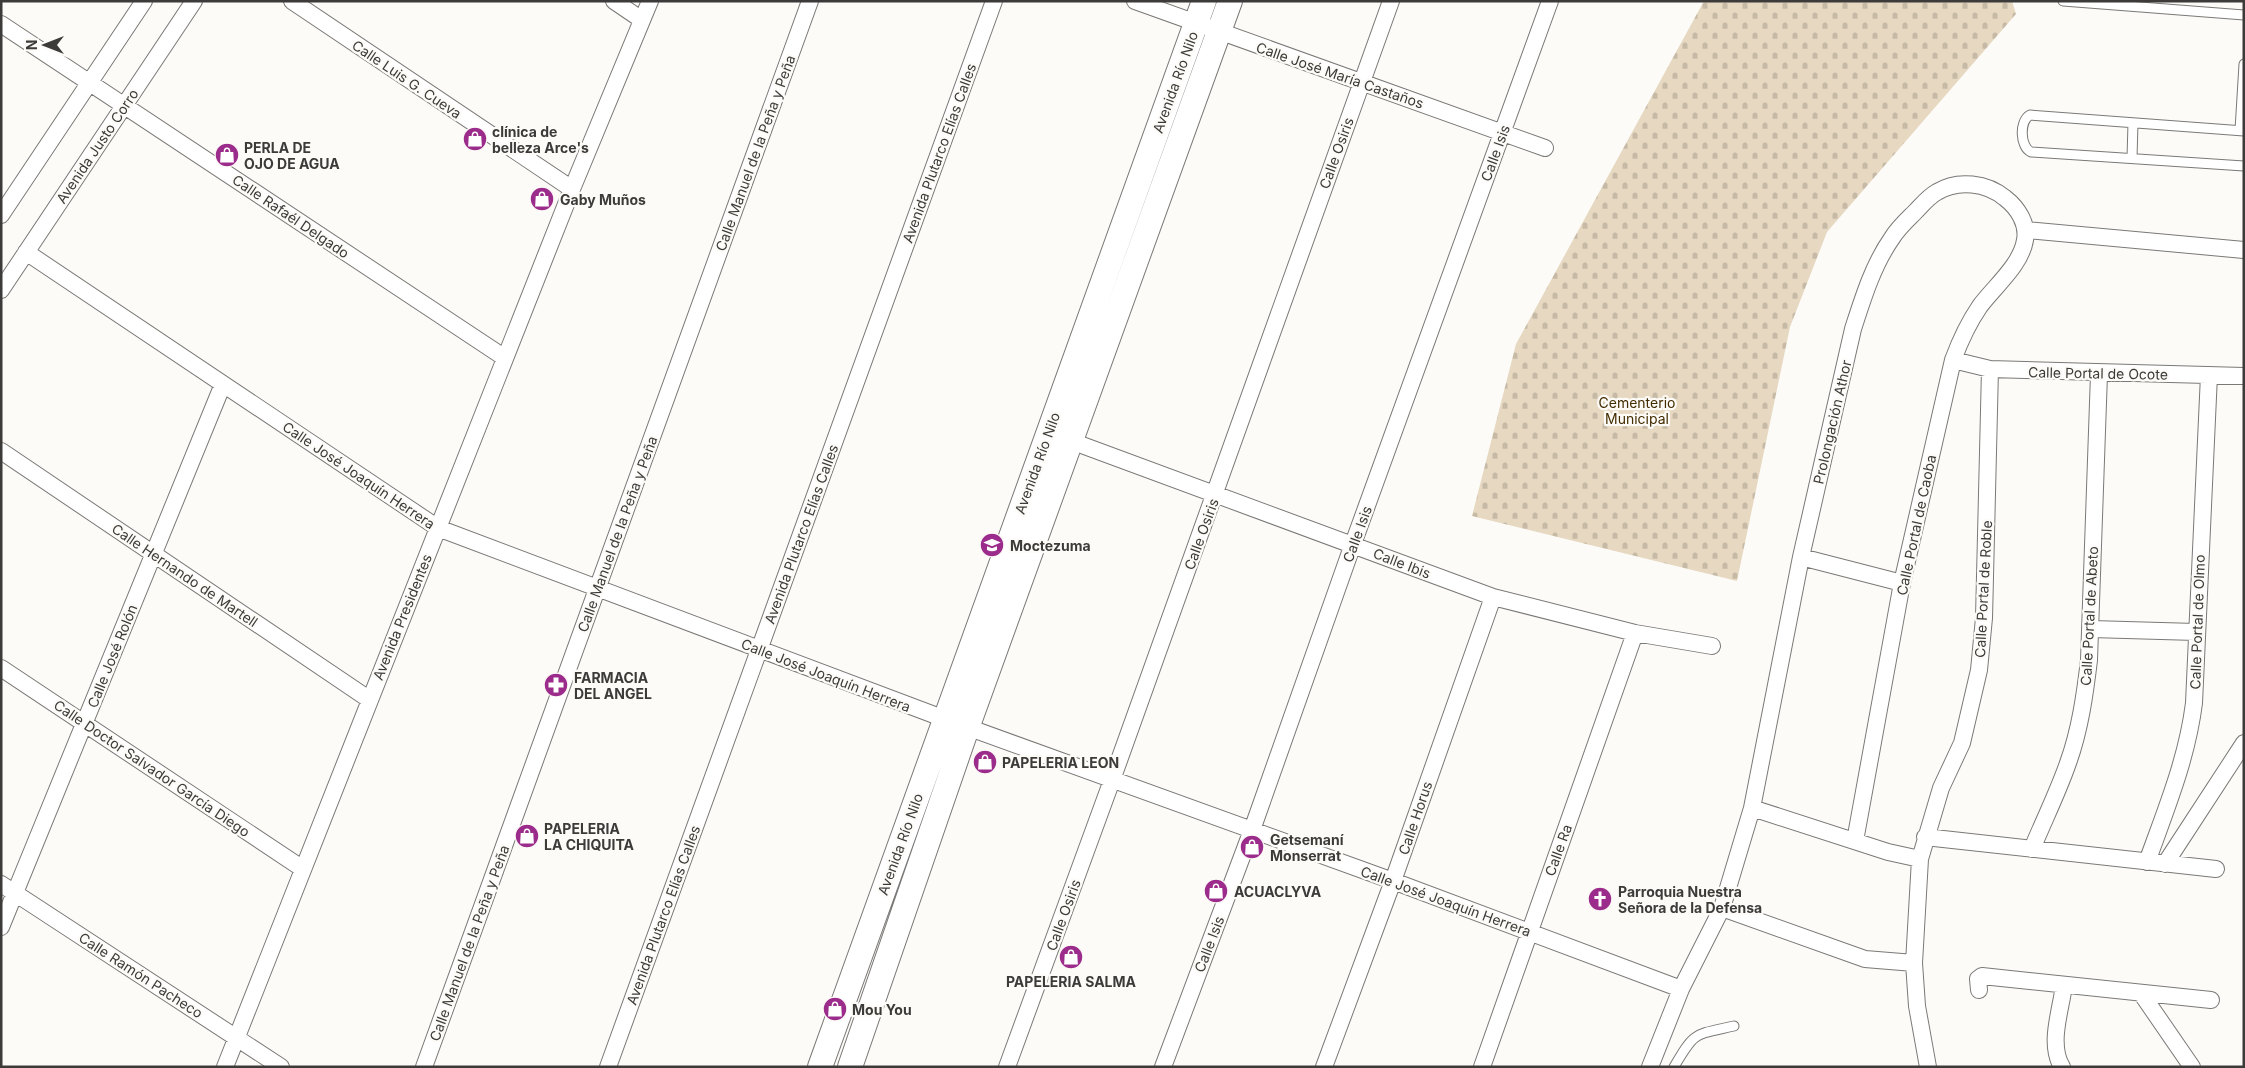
<svg xmlns="http://www.w3.org/2000/svg" width="2245" height="1068" font-family="Inter,sans-serif">
<style>
.cemetery{fill:url(#cemetery-stones)}
.lines{fill:none;stroke-linecap:round;stroke-linejoin:round}
.service-casing{stroke:#7b7977;stroke-width:11}
.minor-casing{stroke:#7b7977;stroke-width:18}
.secondary-casing{stroke:#7b7977;stroke-width:26}
.service{stroke:#fff;stroke-width:9}
.minor{stroke:#fff;stroke-width:16}
.secondary{stroke:#fff;stroke-width:24}
.labels{text-anchor:middle;dominant-baseline:central;stroke-width:4.5;stroke-linejoin:round;paint-order:stroke}
.street-label{font-size:14px;fill:#3c3b3a;stroke:#fdfbf7}
.poi-label{font-size:14px;font-weight:bold;fill:#3c3b3a;stroke:#fdfbf7;text-anchor:start}
.park-label{font-size:14px;fill:#422c00;stroke:#fdfbf7}
</style>
<defs>
<pattern id="cemetery-stones" width="16" height="16" patternUnits="userSpaceOnUse" patternTransform="scale(1.25)"><rect width="16" height="16" fill="#e6d8c1"/><path d="M2 7V4a2 2 0 0 1 4 0v3zM10 15v-3a2 2 0 0 1 4 0v3z" fill="#c6baa7"/></pattern>
</defs>
<rect width="100%" height="100%" fill="#fdfbf7"/>
<path class="cemetery" d="M1704 1H2012L2016 14 1827 232 1790 327 1737 581 1472 516 1516 344Z"/>
<g class="lines">
<g class="service-casing">
<path id="service" d="M2063 1 2244 15
M2240 130 2244 64
M2244 131 2030 115C2019 121 2020 147 2031 152L2244 166
M2132 158 2133 123
M1674 1067C1695 1031 1694 1035 1734 1026"/>
</g>
<g class="minor-casing">
<path id="minor" d="M292 1 572 189
M614 1 642 20
M1135 1 1545 148
M1 24 505 358
M1 215 144 1
M2026 230 2244 250
M26 252 438 528 945 719 1393 881 1681 989
M1 290 194 1
M1953 360 1990 369 2244 376
M1071 441 1493 597 1635 633 1712 646
M1 451 370 700
M1801 557 1902 583
M2091 629 2196 632
M1 668 303 869
M1752 808 1888 852 1920 859
M1925 837 2216 869
M2032 849C2044 820 2058 792 2068 763 2080 730 2085 694 2089 660L2099 374
M2147 862C2166 809 2187 759 2194 703L2209 375
M2165 864 2244 743
M1 884 281 1067
M1722 908 1865 959 1914 963
M1 927 223 384
M1979 990 1978 979 1982 976 2211 1000
M2141 993 2192 1067
M225 1067 572 189 650 1
M424 1067 810 1
M608 1067 994 1
M1007 1067 1112 780 1391 1
M1163 1067 1252 830 1353 544 1550 1
M1324 1067 1393 881 1493 597
M1482 1067 1635 633
M1650 1067 1681 989 1722 908 1752 808 1801 557 1853 329C1863 298 1873 265 1892 238 1898 228 1907 220 1915 212 1922 205 1928 197 1937 192 1958 179 1987 183 2005 198 2018 208 2028 224 2025 240 2021 265 1995 286 1980 306 1969 322 1960 341 1953 360L1902 583 1855 841
M1928 1067 1917 1006 1914 963 1920 859 1941 788 1962 743 1979 670 1984 618 1990 369
M2062 1067C2048 1044 2061 1010 2064 985"/>
</g>
<g class="secondary-casing">
<path id="secondary" d="M820 1067 1204 1
M850 1067 967 728 1230 1"/>
</g>
<use href="#service" class="service"/>
<use href="#minor" class="minor"/>
<use href="#secondary" class="secondary"/>
</g>
<defs>
<g id="shop-disc" transform="scale(1.25)"><circle r="9.5" fill="#9b2c8b" stroke="#fdfbf7"/><path d="M-5-2.5h2.3a2.7 3.5 0 0 1 5.4 0H5L5.5 6h-11ZM-1.5-2.5h3a1.5 2.3 0 0 0-3 0Z" fill="#fff"/></g>
<g id="school-disc" transform="scale(1.25)"><circle r="9.5" fill="#9b2c8b" stroke="#fdfbf7"/><path d="M0-5L7-2L0 1L-7-2ZM-4 1L0 2.5L4 1V4Q0 6-4 4Z" fill="#fff"/></g>
<g id="pharmacy-disc" transform="scale(1.25)"><circle r="9.5" fill="#9b2c8b" stroke="#fdfbf7"/><path d="M-2-6h4v4h4v4h-4v4h-4v-4h-4v-4h4Z" fill="#fff"/></g>
<g id="church-disc" transform="scale(1.25)"><circle r="9.5" fill="#9b2c8b" stroke="#fdfbf7"/><path d="M-1.2-6h2.4v3.5h3.3v2.4h-3.3V6h-2.4V-.1h-3.3v-2.4h3.3Z" fill="#fff"/></g>
</defs>
<g fill-rule="evenodd">
<use href="#shop-disc" x="475" y="139"/>
<use href="#shop-disc" x="227" y="155"/>
<use href="#shop-disc" x="542" y="199"/>
<use href="#school-disc" x="992" y="545"/>
<use href="#pharmacy-disc" x="556" y="685"/>
<use href="#shop-disc" x="985" y="762"/>
<use href="#shop-disc" x="527" y="836"/>
<use href="#shop-disc" x="1252" y="847"/>
<use href="#shop-disc" x="1216" y="891"/>
<use href="#church-disc" x="1600" y="899"/>
<use href="#shop-disc" x="1071" y="957"/>
<use href="#shop-disc" x="835" y="1009"/>
</g>
<g class="labels">
<g class="street-label">
<text transform="translate(1340 75) rotate(19)">Calle José María Castaños</text>
<text transform="translate(407 79) rotate(34)">Calle Luis G. Cueva</text>
<text transform="translate(1175 82) rotate(-70)">Avenida Río Nilo</text>
<text transform="translate(97 146) rotate(-56)">Avenida Justo Corro</text>
<text transform="translate(755 153) rotate(-70)">Calle Manuel de la Peña y Peña</text>
<text transform="translate(939 153) rotate(-70)">Avenida Plutarco Elías Calles</text>
<text transform="translate(1336 153) rotate(-70)">Calle Osiris</text>
<text transform="translate(1495 153) rotate(-70)">Calle Isis</text>
<text transform="translate(291 216) rotate(34)">Calle Rafaél Delgado</text>
<text transform="translate(2098 373) rotate(1)">Calle Portal de Ocote</text>
<text transform="translate(1832 422) rotate(-77)">Prolongación Athor</text>
<text transform="translate(1037 463) rotate(-70)">Avenida Río Nilo</text>
<text transform="translate(359 475) rotate(34)">Calle José Joaquín Herrera</text>
<text transform="translate(1916 525) rotate(-78)">Calle Portal de Caoba</text>
<text transform="translate(617 534) rotate(-70)">Calle Manuel de la Peña y Peña</text>
<text transform="translate(801 534) rotate(-70)">Avenida Plutarco Elías Calles</text>
<text transform="translate(1201 534) rotate(-70)">Calle Osiris</text>
<text transform="translate(1357 534) rotate(-70)">Calle Isis</text>
<text transform="translate(1402 563) rotate(21)">Calle Ibis</text>
<text transform="translate(185 575) rotate(34)">Calle Hernando de Martell</text>
<text transform="translate(1983 589) rotate(-87)">Calle Portal de Roble</text>
<text transform="translate(2089 616) rotate(-87)">Calle Portal de Abeto</text>
<text transform="translate(402 617) rotate(-68)">Avenida Presidentes</text>
<text transform="translate(2197 622) rotate(-88)">Calle Portal de Olmo</text>
<text transform="translate(112 656) rotate(-68)">Calle José Rolón</text>
<text transform="translate(826 675) rotate(21)">Calle José Joaquín Herrera</text>
<text transform="translate(152 768) rotate(34)">Calle Doctor Salvador García Diego</text>
<text transform="translate(1415 818) rotate(-71)">Calle Horus</text>
<text transform="translate(900 844) rotate(-70)">Avenida Río Nilo</text>
<text transform="translate(1558 850) rotate(-70)">Calle Ra</text>
<text transform="translate(1446 901) rotate(20)">Calle José Joaquín Herrera</text>
<text transform="translate(663 915) rotate(-70)">Avenida Plutarco Elías Calles</text>
<text transform="translate(1063 915) rotate(-70)">Calle Osiris</text>
<text transform="translate(469 943) rotate(-70)">Calle Manuel de la Peña y Peña</text>
<text transform="translate(1209 944) rotate(-69)">Calle Isis</text>
<text transform="translate(141 975) rotate(33)">Calle Ramón Pacheco</text>
</g>
<g class="poi-label">
<text x="492" y="131">clínica de<tspan x="492" dy="16">belleza Arce's</tspan></text>
<text x="244" y="147">PERLA DE<tspan x="244" dy="16">OJO DE AGUA</tspan></text>
<text x="560" y="199">Gaby Muños</text>
<text x="1010" y="545">Moctezuma</text>
<text x="574" y="677">FARMACIA<tspan x="574" dy="16">DEL ANGEL</tspan></text>
<text x="1002" y="762">PAPELERIA LEON</text>
<text x="544" y="828">PAPELERIA<tspan x="544" dy="16">LA CHIQUITA</tspan></text>
<text x="1270" y="839">Getsemaní<tspan x="1270" dy="16">Monserrat</tspan></text>
<text x="1234" y="891">ACUACLYVA</text>
<text x="1618" y="891">Parroquia Nuestra<tspan x="1618" dy="16">Señora de la Defensa</tspan></text>
<text x="1071" y="981" text-anchor="middle">PAPELERIA SALMA</text>
<text x="852" y="1009">Mou You</text>
</g>
<g class="park-label">
<text x="1637" y="402">Cementerio<tspan x="1637" dy="16">Municipal</tspan></text>
</g>
</g>
<rect width="2245" height="1068" fill="none" stroke="#3c3b3a" stroke-width="5"/>
<g transform="translate(45 45) rotate(270)" stroke="#fdfbf7" stroke-width="4" paint-order="stroke">
<path d="M0-4L9 19L0 12L-9 19Z" fill="#3c3b3a"/>
<text y="-8" font-size="14" font-weight="bold" text-anchor="middle" fill="#3c3b3a">N</text>
</g>
</svg>
